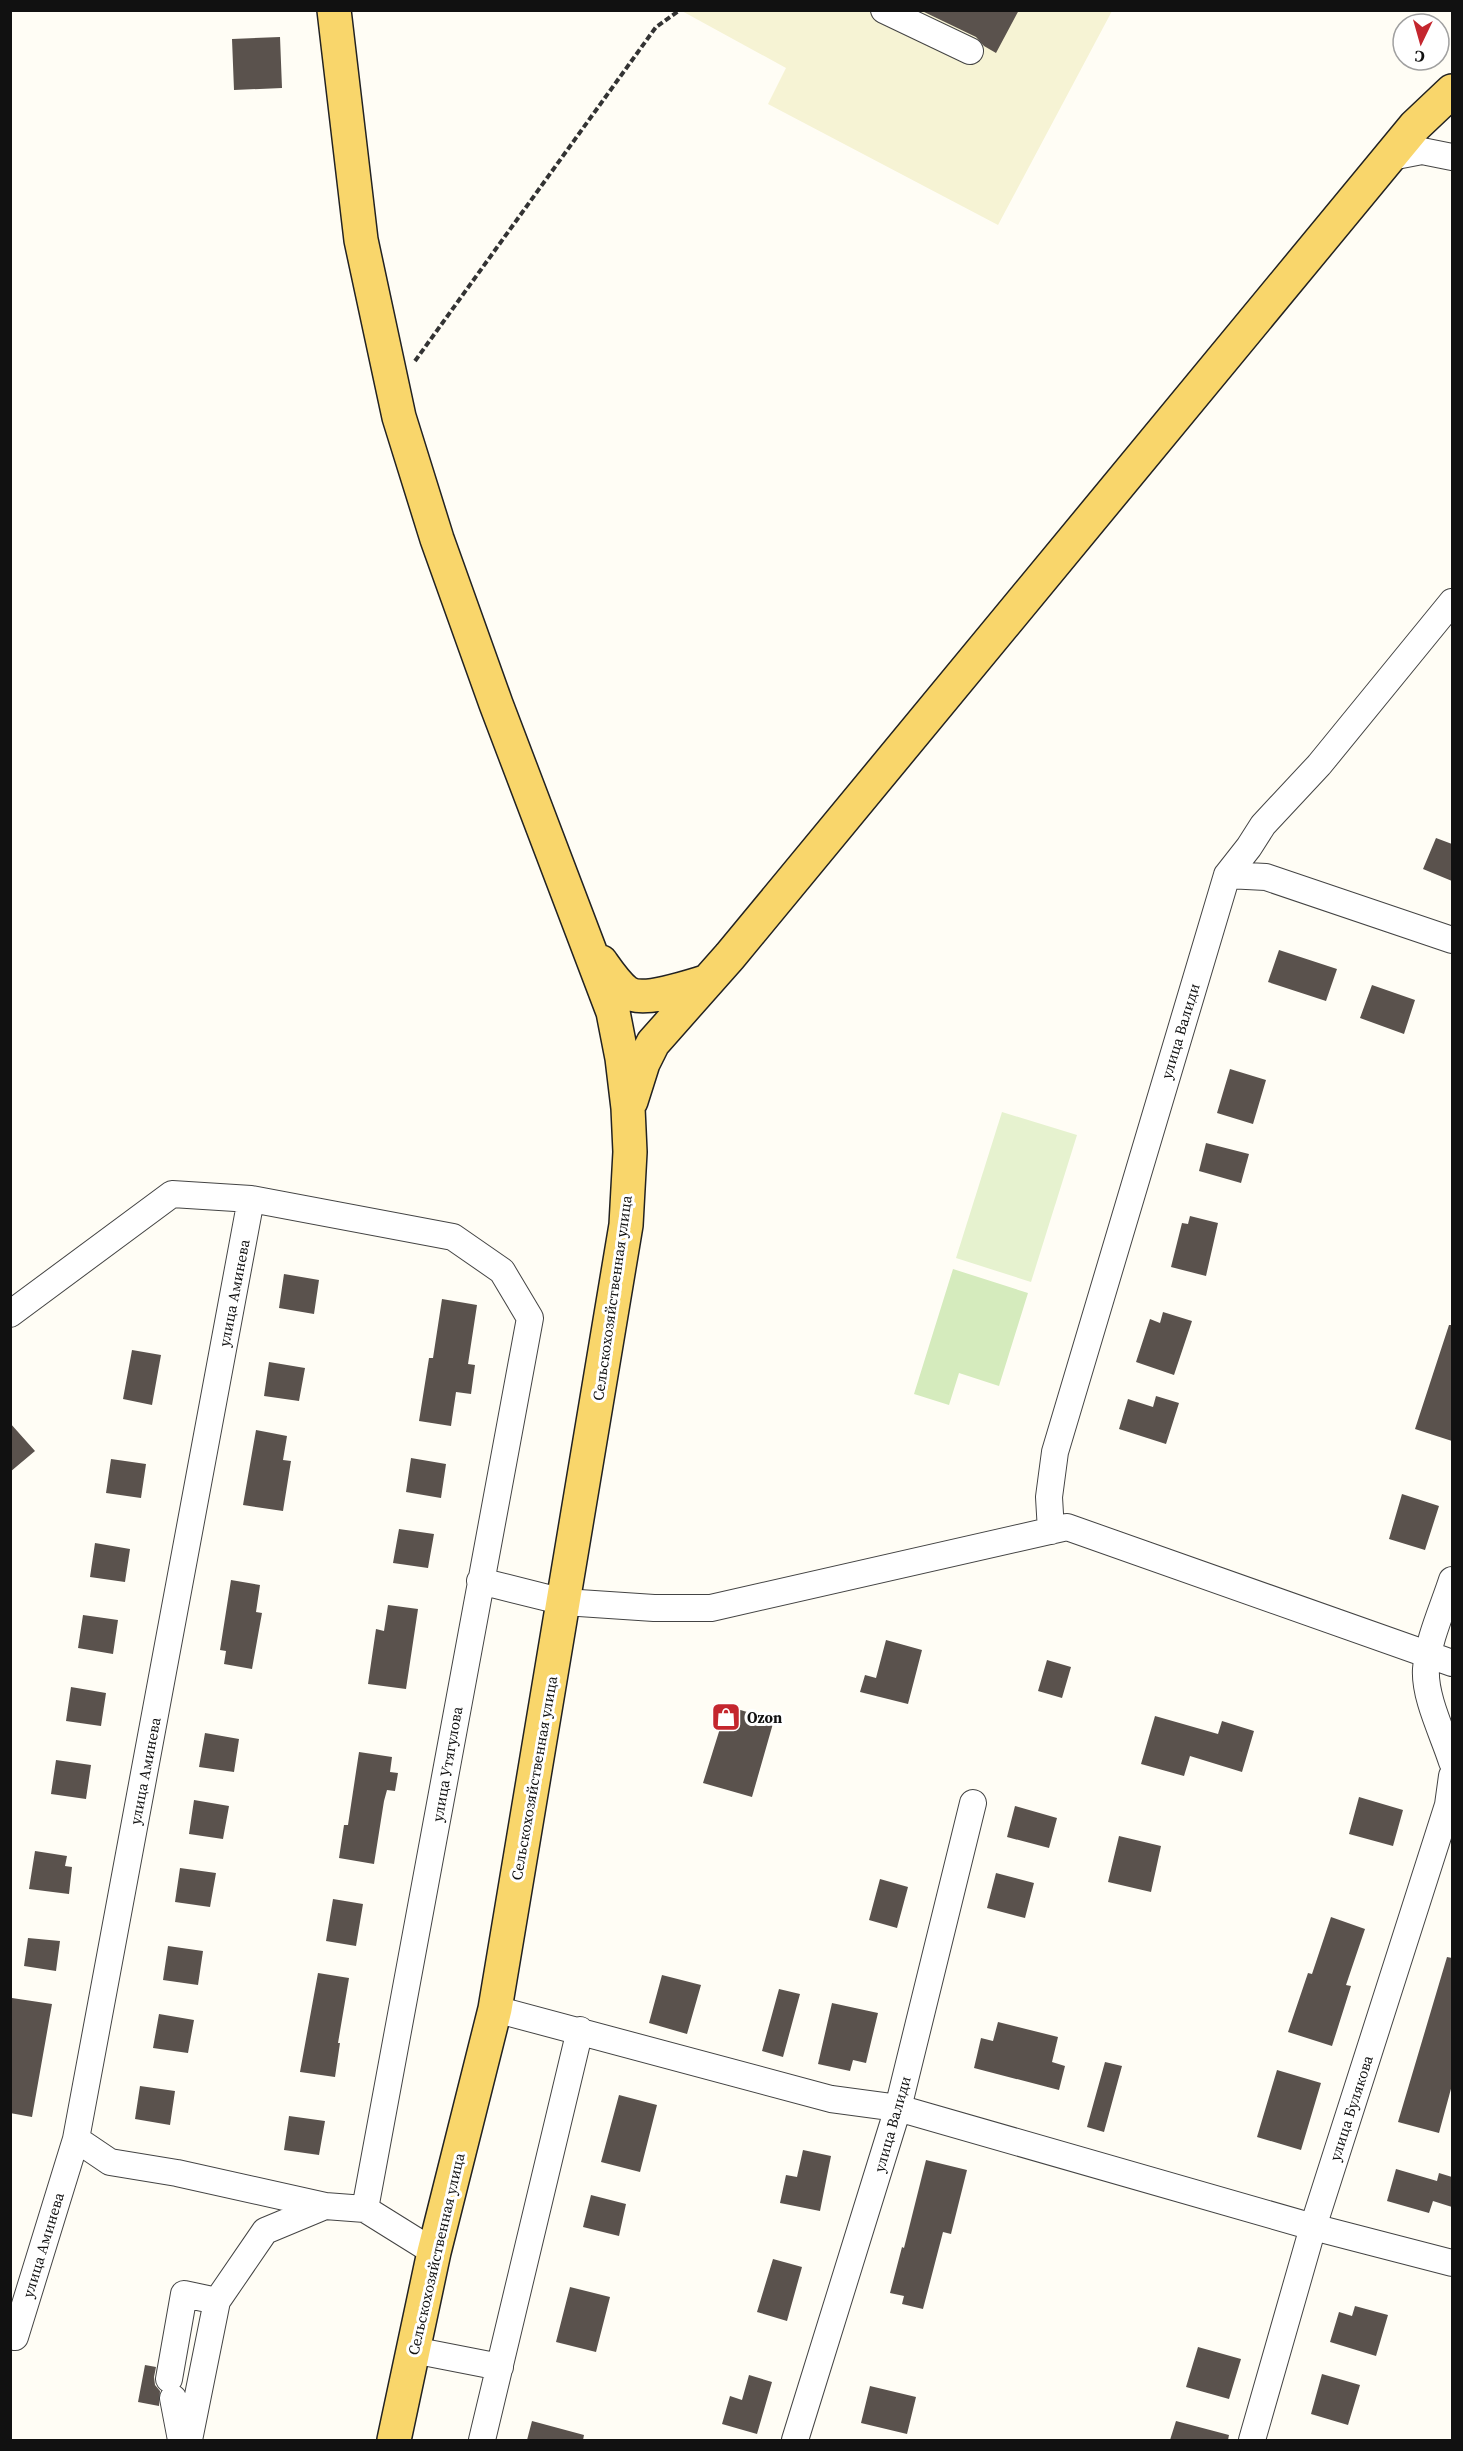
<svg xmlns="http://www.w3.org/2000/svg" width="1463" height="2451" font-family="'Source Serif 4',serif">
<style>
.farmland{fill:#f6f3d4}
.green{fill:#d5ebbd}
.pitch{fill:#e6f2cf}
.building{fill:#5a524d}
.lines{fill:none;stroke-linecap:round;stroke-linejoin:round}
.minor-casing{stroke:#444;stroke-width:28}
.major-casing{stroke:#222;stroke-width:36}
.path{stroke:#333;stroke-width:4;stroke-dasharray:6 3;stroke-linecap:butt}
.minor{stroke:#fff;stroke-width:26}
.major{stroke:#f9d66b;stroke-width:33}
.labels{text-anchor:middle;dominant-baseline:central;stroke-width:6;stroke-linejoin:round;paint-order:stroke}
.street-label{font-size:15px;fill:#111;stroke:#fff}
.poi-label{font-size:15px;font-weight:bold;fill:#111;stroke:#fff;text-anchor:start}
</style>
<rect width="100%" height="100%" fill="#fffdf5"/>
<path class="farmland" d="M680 10 1112 11 998 225 768 104 786 68Z"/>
<path class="green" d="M953 1269 1028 1293 999 1386 959 1373 949 1405 914 1394Z"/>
<path class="pitch" d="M1002 1112 1077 1135 1031 1282 956 1258Z"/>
<path class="building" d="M920 10H1019L996 53 984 46 976 37Z
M280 37 282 88 234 90 232 39Z
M1436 838 1452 844V881L1423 869Z
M1279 950 1337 969 1326 1001 1268 982Z
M1372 985 1415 1000 1404 1034 1360 1018Z
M1230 1069 1266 1080 1253 1124 1217 1113Z
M1206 1143 1249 1154 1241 1183 1199 1171Z
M1190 1216 1218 1223 1206 1276 1171 1267 1182 1223 1188 1224Z
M284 1274 319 1280 314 1314 279 1308Z
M442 1299 477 1305 468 1364 475 1365 471 1394 456 1392 451 1426 419 1421 429 1358H433Z
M1163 1312 1192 1321 1174 1375 1136 1362 1150 1319 1160 1323Z
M1449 1325H1452V1441L1415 1429Z
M132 1350 161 1355 152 1405 123 1399Z
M269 1362 305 1368 299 1401 264 1396Z
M1156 1396 1179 1403 1166 1444 1119 1429 1128 1399 1153 1407Z
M10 1423 35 1451 10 1472Z
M256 1430 287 1436 283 1460 291 1461 283 1511 243 1505Z
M411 1458 446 1464 441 1498 406 1492Z
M111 1459 146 1464 141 1498 106 1493Z
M1402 1494 1439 1506 1425 1550 1389 1539Z
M399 1529 434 1534 428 1568 393 1563Z
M95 1543 130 1549 125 1582 90 1577Z
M231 1580 260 1585 256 1612 262 1613 252 1669 224 1664 226 1651 220 1650Z
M388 1605 418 1609 406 1689 368 1684 376 1629 384 1631Z
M83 1615 118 1620 113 1654 78 1648Z
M886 1640 922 1650 908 1704 860 1692 865 1675 876 1678Z
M1047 1660 1071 1667 1062 1698 1038 1691Z
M71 1687 106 1693 101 1726 66 1721Z
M727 1706 774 1720 752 1797 703 1783Z
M1155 1716 1218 1734 1222 1721 1254 1731 1242 1772 1190 1756 1184 1776 1141 1764Z
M205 1733 239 1739 234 1772 199 1767Z
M359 1752 392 1757 390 1772 398 1773 395 1791 387 1790 384 1801 374 1864 339 1858 344 1825H348Z
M56 1760 91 1765 86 1799 51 1794Z
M1359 1797 1403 1810 1393 1846 1349 1834Z
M194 1800 229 1806 223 1839 189 1834Z
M1015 1806 1057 1818 1049 1848 1007 1837Z
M1119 1836 1161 1846 1151 1892 1108 1882Z
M35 1851 67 1856 65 1866 72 1867 69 1894 29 1889Z
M180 1868 216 1873 210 1907 175 1902Z
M996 1873 1034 1883 1025 1918 987 1908Z
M880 1879 908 1887 897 1928 869 1920Z
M333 1899 363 1904 356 1946 326 1941Z
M1331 1917 1365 1929 1346 1985 1351 1986 1332 2046 1288 2032 1308 1973 1312 1974Z
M28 1938 60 1941 56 1971 24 1966Z
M168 1946 203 1951 198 1985 163 1980Z
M1447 1957 1452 1958V2085L1439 2133 1398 2122Z
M318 1973 349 1978 338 2043H340L335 2077 300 2072Z
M662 1975 701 1985 687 2034 649 2023Z
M779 1989 800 1994 783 2057 762 2051Z
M12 1998 52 2004 32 2117 10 2113Z
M832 2003 878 2013 866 2063 853 2060 850 2071 818 2064Z
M159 2014 194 2020 188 2053 153 2048Z
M998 2022 1058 2037 1052 2062 1065 2066 1059 2090 974 2068 981 2038 993 2041Z
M1105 2062 1122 2066 1104 2132 1087 2127Z
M1277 2070 1321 2083 1301 2150 1257 2137Z
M140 2086 175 2091 170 2125 135 2119Z
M619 2095 657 2105 640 2172 601 2162Z
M289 2116 325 2121 319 2155 284 2150Z
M803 2150 831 2156 820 2211 780 2203 786 2175 797 2177Z
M926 2160 967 2170 951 2234 943 2232 923 2309 902 2304 904 2296 890 2293 902 2247 904 2248Z
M1396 2169 1437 2181 1439 2173 1452 2177V2207L1433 2201 1429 2213 1387 2201Z
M591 2195 626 2204 619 2236 583 2227Z
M773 2259 802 2267 787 2321 757 2312Z
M570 2287 610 2297 596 2352 556 2342Z
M1355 2306 1388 2315 1376 2356 1330 2342 1339 2312 1352 2316Z
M1198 2347 1241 2359 1229 2399 1186 2387Z
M145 2365 156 2367 154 2377 155 2385 160 2391 159 2406 138 2402Z
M1322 2374 1360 2385 1348 2425 1311 2414Z
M749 2375 772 2382 757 2434 722 2424 730 2396 742 2400Z
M870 2386 916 2397 907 2434 861 2423Z
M532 2421 584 2435 583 2440H527Z
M1176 2421 1229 2435 1228 2440H1170Z"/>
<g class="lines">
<g class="minor-casing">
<path id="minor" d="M884 10 970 51
M1391 157 1422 151 1452 157
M1227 875 1266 877 1452 940
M10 1314 172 1194 251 1199 453 1237 502 1271 530 1318 365 2209
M1051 1531 1049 1497 1055 1452 1227 875 1249 847 1263 825 1319 765 1452 602
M1452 1580C1443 1608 1428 1640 1426 1669 1424 1697 1444 1736 1452 1762
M480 1581 564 1602 654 1608H711L1067 1527 1452 1663
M495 2009 831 2099 898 2108 1313 2227 1452 2263
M76 2139 110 2162 177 2173 325 2206 365 2209 434 2252
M217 2301 265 2231 325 2206
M15 2337 76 2139 251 1199
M413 2350 500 2367
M169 2379 184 2294 217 2301 189 2440
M173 2398 181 2440
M482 2440 580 2030
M795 2440 898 2108 973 1803
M1252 2440 1313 2227 1448 1805 1452 1776"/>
</g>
<g class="major-casing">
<path id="major" d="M334 10 361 240 399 417 437 539 496 704 613 1012 622 1058 628 1108 630 1152 626 1225 495 2009 434 2252 394 2440
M601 962C608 972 616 984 626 992 642 1003 688 987 705 982
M631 1101 643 1063 653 1043 730 956 1415 126 1452 91"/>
</g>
<path class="path" d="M415 361 656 27 680 10"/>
<use href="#minor" class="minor"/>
<use href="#major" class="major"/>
</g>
<defs>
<g id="shop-square" transform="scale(1.5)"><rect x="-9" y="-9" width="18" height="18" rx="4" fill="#c4262e" stroke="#fff"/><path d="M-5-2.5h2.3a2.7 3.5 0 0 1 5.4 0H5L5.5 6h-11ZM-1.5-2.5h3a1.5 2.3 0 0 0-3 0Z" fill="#fff"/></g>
</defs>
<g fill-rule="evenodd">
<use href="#shop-square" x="726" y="1717"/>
</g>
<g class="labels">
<g class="street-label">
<text transform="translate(1180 1031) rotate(-73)">улица Валиди</text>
<text transform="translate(234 1293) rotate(-79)">улица Аминева</text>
<text transform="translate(612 1298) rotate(-82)">Сельскохозяйственная улица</text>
<text transform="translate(447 1764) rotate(-80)">улица Утягулова</text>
<text transform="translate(145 1771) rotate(-79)">улица Аминева</text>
<text transform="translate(534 1778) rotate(-80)">Сельскохозяйственная улица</text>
<text transform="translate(1351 2108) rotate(-72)">улица Булякова</text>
<text transform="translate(892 2124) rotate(-74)">улица Валиди</text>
<text transform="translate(43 2245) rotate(-73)">улица Аминева</text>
<text transform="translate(436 2254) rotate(-77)">Сельскохозяйственная улица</text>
</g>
<g class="poi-label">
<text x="747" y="1717">Ozon</text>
</g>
</g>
<rect width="1463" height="2451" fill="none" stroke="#111111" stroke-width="24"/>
<g transform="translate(1421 42) rotate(185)"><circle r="28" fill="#ffffff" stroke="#a0a0a0" stroke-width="1.5"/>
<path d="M0-4.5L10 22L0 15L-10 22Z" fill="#c4262e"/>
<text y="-9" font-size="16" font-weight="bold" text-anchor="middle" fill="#111111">С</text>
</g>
</svg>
